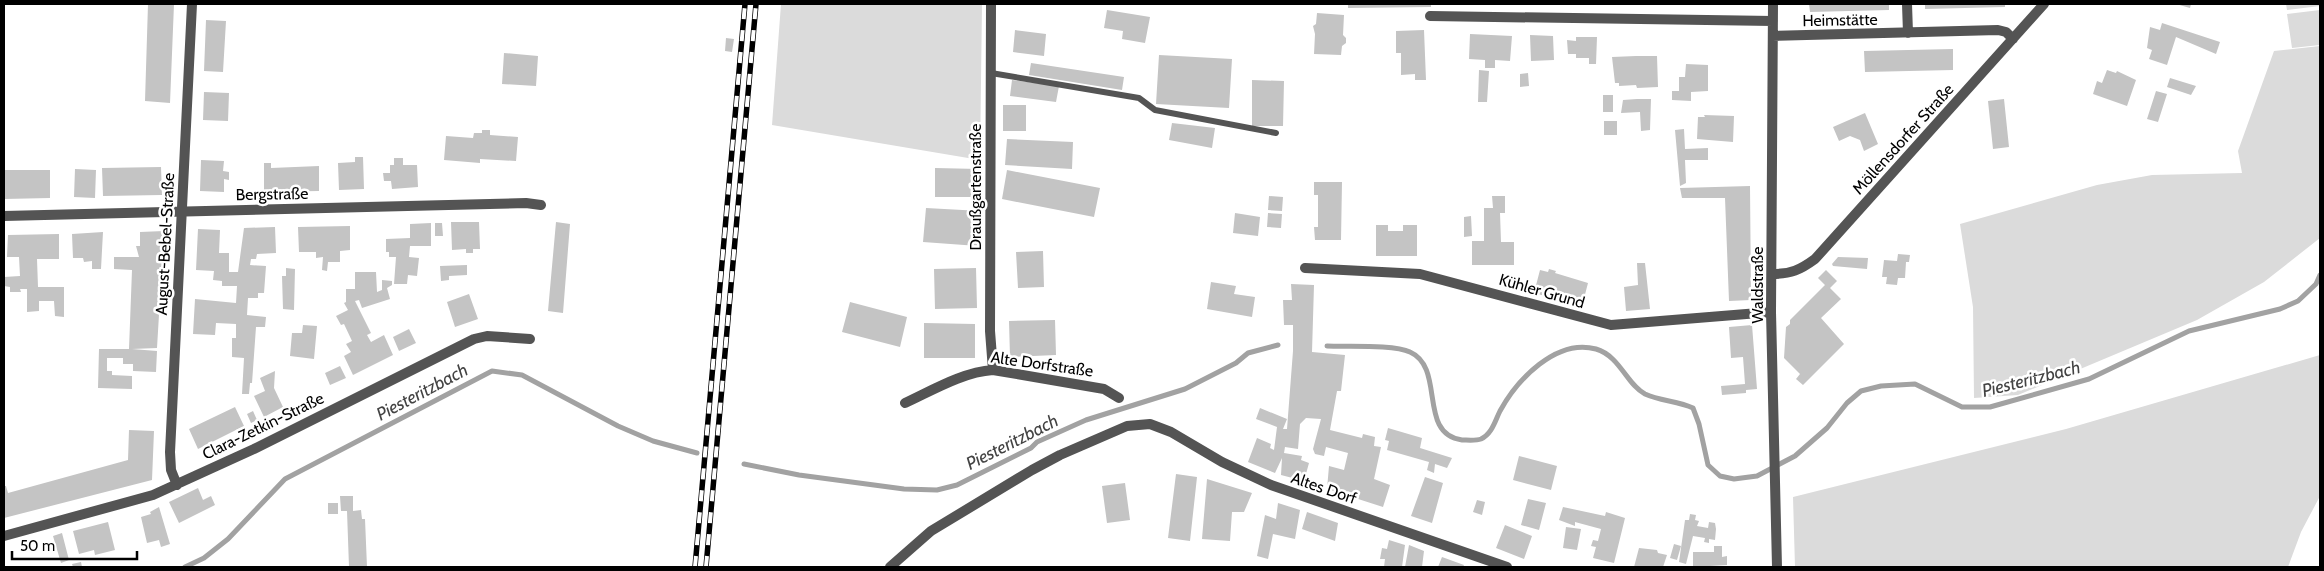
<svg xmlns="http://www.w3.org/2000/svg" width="2324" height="571" font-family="Cabin,sans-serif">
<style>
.green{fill:#dbdbdb}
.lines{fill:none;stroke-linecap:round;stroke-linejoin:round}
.stream{stroke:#a2a2a2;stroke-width:5}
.building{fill:#c4c4c4}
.lane{stroke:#545454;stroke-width:6}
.street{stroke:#545454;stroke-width:10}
.rail-casing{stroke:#000;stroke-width:5.5}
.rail{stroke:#fff;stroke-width:4;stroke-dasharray:11;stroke-linecap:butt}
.labels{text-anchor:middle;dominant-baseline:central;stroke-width:5;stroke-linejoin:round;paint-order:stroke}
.street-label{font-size:16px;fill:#000;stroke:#fff}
.water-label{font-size:18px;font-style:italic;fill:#434343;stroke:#fff}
</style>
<rect width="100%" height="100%" fill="#fff"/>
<path class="green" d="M781 4H982L980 160 772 125Z
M2286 4H2320V6L2287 10Z
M2320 10V45L2292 48 2287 14Z
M2320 46V238L2264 282 2197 320 2018 395 1974 398 1973 307 1960 224 2097 185 2152 175 2242 173 2238 151 2274 51Z
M2320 355V496L2301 532 2288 567H1795L1793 497 2066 429Z"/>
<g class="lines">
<path class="stream" d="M1327 346C1347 347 1394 344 1410 352 1446 368 1417 434 1462 440 1467 440 1476 441 1481 439 1492 434 1495 421 1500 411 1517 380 1556 338 1596 349 1620 356 1627 385 1645 394 1660 401 1678 401 1693 408L1699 424 1708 465 1720 476 1734 479 1757 476 1795 456 1827 428 1847 403 1861 391 1881 386 1915 384 1962 407H1990L2089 379 2189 331 2280 309 2298 301 2316 284 2320 275
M744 464 799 475 904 489 937 490 957 485 1031 448 1037 442 1086 420 1185 389 1236 363 1248 353 1278 345
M185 567 204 558 228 539 285 479 492 371 522 375 618 426 653 441 697 453"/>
</g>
<path class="building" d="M148 4H174L170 103 145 101Z
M1348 4H1431V7L1348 8Z
M1809 4H1889V10L1810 12Z
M1925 4H2005V7L1925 9Z
M2176 4H2191L2190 8Z
M1107 10 1150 17 1145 43 1122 39 1123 31 1104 28Z
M1317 13 1344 15 1343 35 1346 38V43L1342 46 1341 55 1314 54 1315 34 1313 26 1316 24Z
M206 20 226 21 223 72 204 71Z
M2162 23 2220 42 2216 54 2176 37 2167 65 2149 59 2152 50 2147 48 2150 27 2160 30Z
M1015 30 1046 34 1044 56 1013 52Z
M1424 30 1426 80H1415V74L1401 75V53H1396V31Z
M1470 34 1512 36 1510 61 1495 60V68H1485V60L1469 59Z
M1530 35 1553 36 1554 60 1531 61Z
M1576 37H1597L1596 64H1589V58H1576V54H1568L1567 40 1576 41Z
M726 38 734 39 732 52 725 51Z
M1953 49V70L1865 72 1864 51Z
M504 53 538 56 536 86 502 84Z
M1159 55 1232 59 1229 108 1156 104Z
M1636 56H1657L1658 87 1637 88 1636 85 1619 86V83H1615L1612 57Z
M1031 63 1124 77 1122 90 1029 75Z
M1686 64 1708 65V91L1691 92V101L1672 100V91H1679V77H1685Z
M1479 70 1489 71 1487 102H1478Z
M2107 70 2116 73 2117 71 2136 80 2127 106 2093 94 2097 81 2102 83Z
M1528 73 1529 86 1520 87V74Z
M2170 78 2196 86 2191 95 2167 87Z
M1012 80 1059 86 1056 102 1010 96Z
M1252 80 1284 81 1283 126H1252Z
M2156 91 2167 94 2158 122 2147 119Z
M204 92 229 93 228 121 203 120Z
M1603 95H1613V112H1603Z
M1637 99H1651L1650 130 1641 131 1640 112 1621 113 1623 100Z
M2004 99 2009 147 1993 149 1988 101Z
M1003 105H1026V131H1003Z
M1865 113 1878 144 1864 151 1860 140 1850 136 1839 141 1833 127Z
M1704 115 1734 116 1733 142 1697 139 1698 117H1705Z
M1604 121H1617V135H1604Z
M1172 123 1215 128 1212 148 1169 140Z
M1684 129 1685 149 1708 148V160H1685L1686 183 1680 186 1675 130Z
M482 130H490V135L518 137 516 161 480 159V163L444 160 446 136 473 138 474 133H482Z
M1007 139 1073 142 1072 169 1005 165Z
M355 157H363L364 189 339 190 338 163 355 162Z
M394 158H403V165H417L418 187 392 189 391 181H384L383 173H390V165H394Z
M201 160 224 161 223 171 229 172V180L224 179V192L200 191Z
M264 163H271V168L319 166V191L264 192Z
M161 167 162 195 103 196 102 168Z
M935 168 979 169V197H935Z
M75 169 96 170 95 198 74 197Z
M4 170H50V198L4 199Z
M1007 170 1100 188 1094 217 1002 199Z
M1314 182H1342L1341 240H1315L1314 227H1318V195H1314Z
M1750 186 1751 300 1729 301 1725 198H1682L1680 188Z
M1269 196 1283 197 1282 211 1268 210Z
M1492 196H1505V213H1500L1501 242H1514V265H1472V241H1484V208H1493Z
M926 208 981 211 978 246 923 242Z
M1235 213 1260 217 1258 236 1233 233Z
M1268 213 1282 214 1281 228 1267 227Z
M1471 216 1472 236 1464 237V217Z
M451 222H479L480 249H473V253H466V249L452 250Z
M556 222 570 224 563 313 548 311Z
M431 223V246H410L409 257 419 258 417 276 408 275 407 284H394L396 257H389V252H386V239L410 238V224Z
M435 223H442L443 236H435Z
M1376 225H1388V231H1403V225H1417V256H1376Z
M350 226V250L340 251V262H328L327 271 322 270 323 257 316 258V252H299L298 227Z
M275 227 276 253 257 254 256 259H251L250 265 266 266 264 293H258V298H248L247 315 266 317 265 327H256L252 383H250L249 394H242L244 358 232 357V338H236V324L216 323 215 335 193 334 195 299 236 303 237 286H222V281L213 280 214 271 196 270 198 229 220 230 219 253H229V272H238L244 228Z
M164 231 157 348 132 349 157 351 156 372 133 371V364H123V358H107V371H112V375L132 376V389L98 388 99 349H129L132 270 114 269V257H139L136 246H140V232Z
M103 232 101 269H92V261L84 262 83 258H73L72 234Z
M59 234V259H37L38 287H64V317L55 316 54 301H39V311L27 312V289H20L21 292H10V287L4 286V277L20 276 19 257H7L8 235Z
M1043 251 1044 287 1018 288 1016 252Z
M1898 254 1910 255 1909 262H1906L1905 278H1898L1897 285 1886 284 1887 277H1882L1884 260 1897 261Z
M1838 257 1868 258 1867 269 1833 266 1832 264Z
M1637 263H1645L1650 309 1626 311 1624 287 1638 285Z
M467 265V275L449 276V280L441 281 440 266Z
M286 268 295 269 294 310 283 309 282 276H286Z
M976 268 977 308 935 309 934 269Z
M1549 269 1556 271 1555 273 1588 283 1582 306 1534 293 1540 270 1548 272Z
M1826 270 1837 281 1830 288 1841 299 1821 318 1844 344 1803 385 1796 379 1800 374 1784 358 1786 327 1790 324V320L1825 285 1818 278Z
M355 272H376L377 292 382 290V280L392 281V285L387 288 390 299 362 308 359 300 355 301 371 333 367 335 371 342 384 335 393 355 353 375 344 356 351 352 346 344 352 341 344 324 341 325 336 316 348 310 344 303 346 302V289H355Z
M1211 282 1236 286 1234 294 1255 297 1252 317 1207 309Z
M1291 284 1314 285 1312 352 1345 355 1341 391H1337L1330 430 1362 438 1363 434 1375 437 1374 446 1381 447 1374 479 1390 485 1383 507 1327 489 1329 466 1344 470 1348 453 1326 447 1324 456 1315 454 1313 449 1321 419 1306 418 1300 424 1298 449 1285 447 1284 453 1302 456 1301 460 1309 463 1304 481 1281 475 1282 458 1275 473 1248 462 1257 438 1271 444 1270 448 1274 450 1277 427 1256 419 1260 408 1287 419 1283 429H1287L1293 351V325H1284L1283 300H1292Z
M469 294 478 319 455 327 447 302Z
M850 302 907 317 900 347 842 332Z
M1055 320 1056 355 1010 357 1009 321Z
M924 323 975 324V358H924Z
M303 325 317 326 314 359 290 356 292 333H302Z
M1752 325 1757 389 1746 390V393L1722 395 1721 386 1745 384 1743 357 1731 358 1729 327Z
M409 329 416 343 399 351 393 337Z
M340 366 346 378 330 385 325 373Z
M275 371 274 388 283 407 264 417 254 396 265 391 260 378Z
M235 407 244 426 198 449 189 429Z
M253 411 257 420 251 423 247 414Z
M1388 428 1422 438 1420 448 1452 458 1447 468 1435 464 1434 473 1427 470 1429 462 1387 450 1389 441 1385 440Z
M129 430 154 431 152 480 4 518V486H6L8 493 128 460Z
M1519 456 1557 466 1551 490 1513 480Z
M1176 474 1197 477 1190 541 1168 538Z
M1425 477 1443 483 1432 523 1411 516Z
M1207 479 1252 493 1244 512H1232L1230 541 1202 539Z
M1125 483 1130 520 1107 523 1102 486Z
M198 488 203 500 211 496 215 505 179 523 169 502Z
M340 496H353V511L361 510 362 519H365L367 567H349L347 511H341Z
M1528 499 1546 503 1539 530 1521 525Z
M1477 500 1485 502 1482 515 1473 512Z
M328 503H338V514H328Z
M1278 503 1300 510 1295 539 1273 534 1268 559 1257 556 1265 515 1276 519Z
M159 507 170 544 161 547 159 540 147 543 141 517 151 514 150 512Z
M1563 507 1605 516 1606 512 1625 518 1614 563 1593 558 1596 547 1591 546 1593 540 1598 541 1601 529 1575 522V526L1559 520Z
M1307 512 1338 523 1335 541 1302 529Z
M1690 514 1696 515 1695 520 1699 521 1697 526 1708 528 1709 522 1715 523 1716 529 1715 540 1709 539V543L1704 542 1705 538 1693 536 1686 564 1679 562 1685 520H1689Z
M108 522 115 550 95 555 94 550 79 554 73 531Z
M1505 525 1532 536 1524 559 1496 548Z
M1566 527 1581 529 1577 550 1563 548Z
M62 533 69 560 61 563 53 536Z
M1389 540 1405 545 1402 567H1384L1385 559H1380L1382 548 1387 549Z
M1674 544 1681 546 1677 560 1670 558Z
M1409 545 1424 551 1422 567H1405Z
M1714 546H1722V557L1727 556V565L1693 567V552H1714Z
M1639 548 1657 550 1658 553 1667 555 1663 567H1634Z
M1442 557 1464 565 1463 567H1438Z
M81 562 82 567H73L72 564Z"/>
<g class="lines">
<path class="lane" d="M991 73 1139 98 1155 110 1276 133"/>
<path class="street" d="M991 4 990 331 993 370
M1773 4 1771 312 1777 567
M1907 4 1908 33
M1430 16 1773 21
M1773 36 1998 30 2006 32 2013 39
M4 216 526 203 541 205
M1305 268 1420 274 1611 325 1771 312
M1772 274C1791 274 1800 270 1815 259L2044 4
M905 403C933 390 963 372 993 370L1104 389 1119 398
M177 485 171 470 170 452 192 4
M4 536 153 495 254 449 474 339 487 336 530 339
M890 567 931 531 1032 470 1060 455 1127 426 1150 424 1171 432 1222 462 1271 485 1507 567"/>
<g class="rail-casing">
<path id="rail" d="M695 567 745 4
M706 567 756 4"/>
</g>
<use href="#rail" class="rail"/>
</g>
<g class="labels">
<g class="street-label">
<text transform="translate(1840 20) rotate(-1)">Heimstätte</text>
<text transform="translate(1903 139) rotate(-48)">Möllensdorfer Straße</text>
<text transform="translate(975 187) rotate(-90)">Draußgartenstraße</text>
<text transform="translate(272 194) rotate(-1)">Bergstraße</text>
<text transform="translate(165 244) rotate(-87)">August-Bebel-Straße</text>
<text transform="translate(1757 285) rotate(-90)">Waldstraße</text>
<text transform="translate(1542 291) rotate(16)">Kühler Grund</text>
<text transform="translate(1042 364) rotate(8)">Alte Dorfstraße</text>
<text transform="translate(263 426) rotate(-26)">Clara-Zetkin-Straße</text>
<text transform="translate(1324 488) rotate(19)">Altes Dorf</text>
</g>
<g class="water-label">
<text transform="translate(2031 379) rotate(-14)">Piesteritzbach</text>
<text transform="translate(422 392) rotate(-28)">Piesteritzbach</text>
<text transform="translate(1012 442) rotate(-27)">Piesteritzbach</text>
</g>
</g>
<rect width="2324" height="571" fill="none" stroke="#000000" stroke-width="10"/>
<path d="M12 551v8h125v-8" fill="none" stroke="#000000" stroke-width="2.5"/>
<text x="20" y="551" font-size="15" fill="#000000" stroke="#ffffff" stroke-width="4" paint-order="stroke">50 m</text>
</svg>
